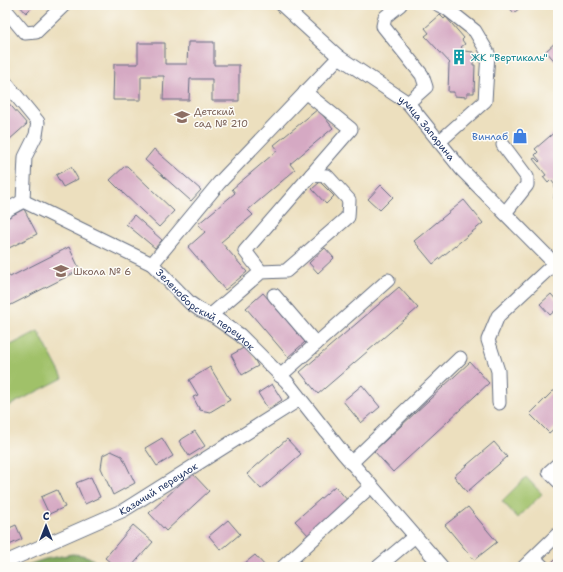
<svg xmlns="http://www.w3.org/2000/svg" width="563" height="572" font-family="'Shantell Sans',sans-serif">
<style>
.green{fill:#a0c169;stroke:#5e7864}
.forest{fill:#80a75d;stroke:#4e6b5e}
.building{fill:#d5a9c3}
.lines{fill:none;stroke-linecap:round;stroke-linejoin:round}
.minor-casing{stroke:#646d80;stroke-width:15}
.minor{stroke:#fff;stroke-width:13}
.labels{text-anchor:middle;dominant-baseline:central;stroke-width:3;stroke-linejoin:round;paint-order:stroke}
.culture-label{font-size:10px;fill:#0d838f;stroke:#fdfcf7;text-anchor:start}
.education-label{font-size:10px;fill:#785e54;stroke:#fdfcf7;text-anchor:start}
.street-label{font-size:10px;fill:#1b2f5e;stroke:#fdfcf7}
.shop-label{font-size:10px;fill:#366cbe;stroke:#fdfcf7;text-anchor:end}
</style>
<rect width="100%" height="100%" fill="#fdfcf7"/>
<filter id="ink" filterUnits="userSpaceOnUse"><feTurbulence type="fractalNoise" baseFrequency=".025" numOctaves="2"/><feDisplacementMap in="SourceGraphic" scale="8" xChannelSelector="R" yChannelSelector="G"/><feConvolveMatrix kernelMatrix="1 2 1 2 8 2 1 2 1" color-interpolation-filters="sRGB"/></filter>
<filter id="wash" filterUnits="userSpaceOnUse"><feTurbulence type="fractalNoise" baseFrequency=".012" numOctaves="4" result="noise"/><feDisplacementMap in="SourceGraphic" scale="16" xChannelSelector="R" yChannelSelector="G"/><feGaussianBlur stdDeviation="0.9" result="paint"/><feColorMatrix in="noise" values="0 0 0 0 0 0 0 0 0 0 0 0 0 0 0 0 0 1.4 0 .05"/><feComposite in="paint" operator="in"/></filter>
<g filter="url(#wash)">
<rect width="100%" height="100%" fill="#ecdfbe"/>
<path class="green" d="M38 331 63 378 5 408V348Z
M526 477 542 494 518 518 502 501Z"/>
<path class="forest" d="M72 554C86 555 91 556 101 567H21L45 559Z"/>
<g id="blocks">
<path class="building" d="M19 5H34L26 13Z
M507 5H523L514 13Z
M440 15 444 19 446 17 464 38 462 40 465 44 461 47 464 51 473 52V65H475L474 93H467V97L454 96V92H448L449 64 450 63 425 36 429 33 425 28Z
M558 40V65L546 51Z
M188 42H214V65H239V101H212V79H190L189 100H163L164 76H141V100H113L114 64H138V43H165V64H187Z
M5 99 27 124 9 140 5 136Z
M318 109 333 128 290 164 295 170 248 210 253 215 221 242 247 272 225 290 188 247 205 232 198 224 235 193 232 189 278 150 274 145Z
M557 130 558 132 555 135 558 139V199H554L555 185 551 180 548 183 543 177 546 175 533 159 535 158 539 162 540 161 535 155 538 152 535 149Z
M154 149 201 190 191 201 145 160Z
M125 166H127L174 211 159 227 123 193V192L118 187V188L110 180Z
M71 167 78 179 63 187 56 175Z
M320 182 334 196 326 204 312 189Z
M381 185 393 197 380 210 368 199Z
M464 200 483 223 433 264 414 241Z
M24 209 37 234 5 250V219Z
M134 215 162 240 155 248 126 224Z
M69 247 80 270 5 308V268L10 277Z
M325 248 334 258 318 273 309 263Z
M399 287 418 308 318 394 300 372Z
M263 293 305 342 288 357 246 308Z
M551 294 558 302V308L550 315 540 304Z
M247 346 258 366 242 375 231 355Z
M470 362 489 383 393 472 374 451Z
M210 367 230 400 210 412 200 410 193 397 198 395 189 380Z
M272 384 282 400 268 409 258 393Z
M362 385 380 407 361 423 343 401Z
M553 391H558V425L549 433 530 414Z
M195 431 205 446 189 456 179 441Z
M162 438 173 456 157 466 145 448Z
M287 439 301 454 261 489 247 474Z
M494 442 507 457 467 492 454 476Z
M111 451 122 456 135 483 113 495 101 468 103 455Z
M192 473 209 491 166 531 149 513Z
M91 477 100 497 85 504 76 483Z
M335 486 349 502 309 536 295 521Z
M57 490 65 507 49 514 41 497Z
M468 507 497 542 474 560 445 525Z
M228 520 240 534 221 550 209 536Z
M16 525 22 539 5 547V530Z
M133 525 153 542 131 567H116L105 558Z
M255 555 266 567H240Z
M558 556V567H553L550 564Z"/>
</g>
</g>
<g filter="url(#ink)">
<use href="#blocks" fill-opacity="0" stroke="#646d80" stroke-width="1"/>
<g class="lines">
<g class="minor-casing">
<g id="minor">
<path id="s1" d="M282 5 339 57 408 103 462 170 558 267"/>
<path d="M400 5 385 17 383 26 422 75 426 87 408 103"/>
<path d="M439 5 446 8 475 31 488 53 485 101 439 142"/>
<path d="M5 9 25 33 36 32 64 5"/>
<path id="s2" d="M339 57 219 183 152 264 190 303 200 310 211 315 240 335 287 382 343 453 442 567"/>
<path d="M5 82 38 122 36 135 25 157 23 201"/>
<path d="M305 92 351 129 311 175"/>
<path d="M503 145 527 177V185L505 213"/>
<path d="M5 211 23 201 152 264"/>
<path d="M274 295 316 344"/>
<path d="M211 315 261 272 286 271 348 217 349 200 327 176 311 175 245 251 261 272"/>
<path d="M280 376 388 280"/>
<path d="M499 403 498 371 488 340 498 316 558 260"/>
<path d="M351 463 460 358"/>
<path d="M558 464 549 472 558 481"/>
<path d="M534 558 543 567"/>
<path id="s3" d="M8 561 124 510 300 399"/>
<path d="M283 567 371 486"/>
<path d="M378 567 415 536"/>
<path d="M524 567 558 534"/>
</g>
</g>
<use href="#minor" class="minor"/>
</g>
</g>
<defs>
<g id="building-bare" transform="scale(1.2)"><path d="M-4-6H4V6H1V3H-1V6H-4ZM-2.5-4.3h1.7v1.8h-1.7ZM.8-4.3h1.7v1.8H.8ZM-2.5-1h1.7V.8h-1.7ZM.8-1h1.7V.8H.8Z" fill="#0f9aa8" stroke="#fdfcf7" stroke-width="2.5" paint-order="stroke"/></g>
<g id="school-bare" transform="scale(1.2)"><path d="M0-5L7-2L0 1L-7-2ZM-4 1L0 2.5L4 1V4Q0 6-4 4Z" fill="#8d6e63" stroke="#fdfcf7" stroke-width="2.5" paint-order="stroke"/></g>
<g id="shop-bare" transform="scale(1.2)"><path d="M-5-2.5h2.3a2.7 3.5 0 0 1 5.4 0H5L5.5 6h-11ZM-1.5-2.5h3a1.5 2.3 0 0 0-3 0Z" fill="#3f7fe0" stroke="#fdfcf7" stroke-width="2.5" paint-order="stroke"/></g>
</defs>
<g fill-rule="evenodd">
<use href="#building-bare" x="459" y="57"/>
<use href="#school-bare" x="182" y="117"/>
<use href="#shop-bare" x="520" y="136"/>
<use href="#school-bare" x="61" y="271"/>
</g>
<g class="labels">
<g class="culture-label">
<text x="471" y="57">ЖК "Вертикаль"</text>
</g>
<g class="education-label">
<text x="194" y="111">Детский<tspan x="194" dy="12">сад № 210</tspan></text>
<text x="73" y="271">Школа № 6</text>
</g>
<g class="street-label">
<text stroke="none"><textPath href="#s1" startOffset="191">улица Запарина</textPath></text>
<text stroke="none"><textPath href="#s2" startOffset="350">Зеленоборский переулок</textPath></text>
<text stroke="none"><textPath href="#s3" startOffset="167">Казачий переулок</textPath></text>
</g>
<g class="shop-label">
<text x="508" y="136">Винлаб</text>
</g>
</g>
<rect width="563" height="572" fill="none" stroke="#fdfcf7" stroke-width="20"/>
<g transform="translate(46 526)" stroke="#fdfcf7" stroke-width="3" paint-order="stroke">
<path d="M0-3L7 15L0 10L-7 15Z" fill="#1b2f5e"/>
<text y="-6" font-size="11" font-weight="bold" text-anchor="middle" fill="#1b2f5e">С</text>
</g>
</svg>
